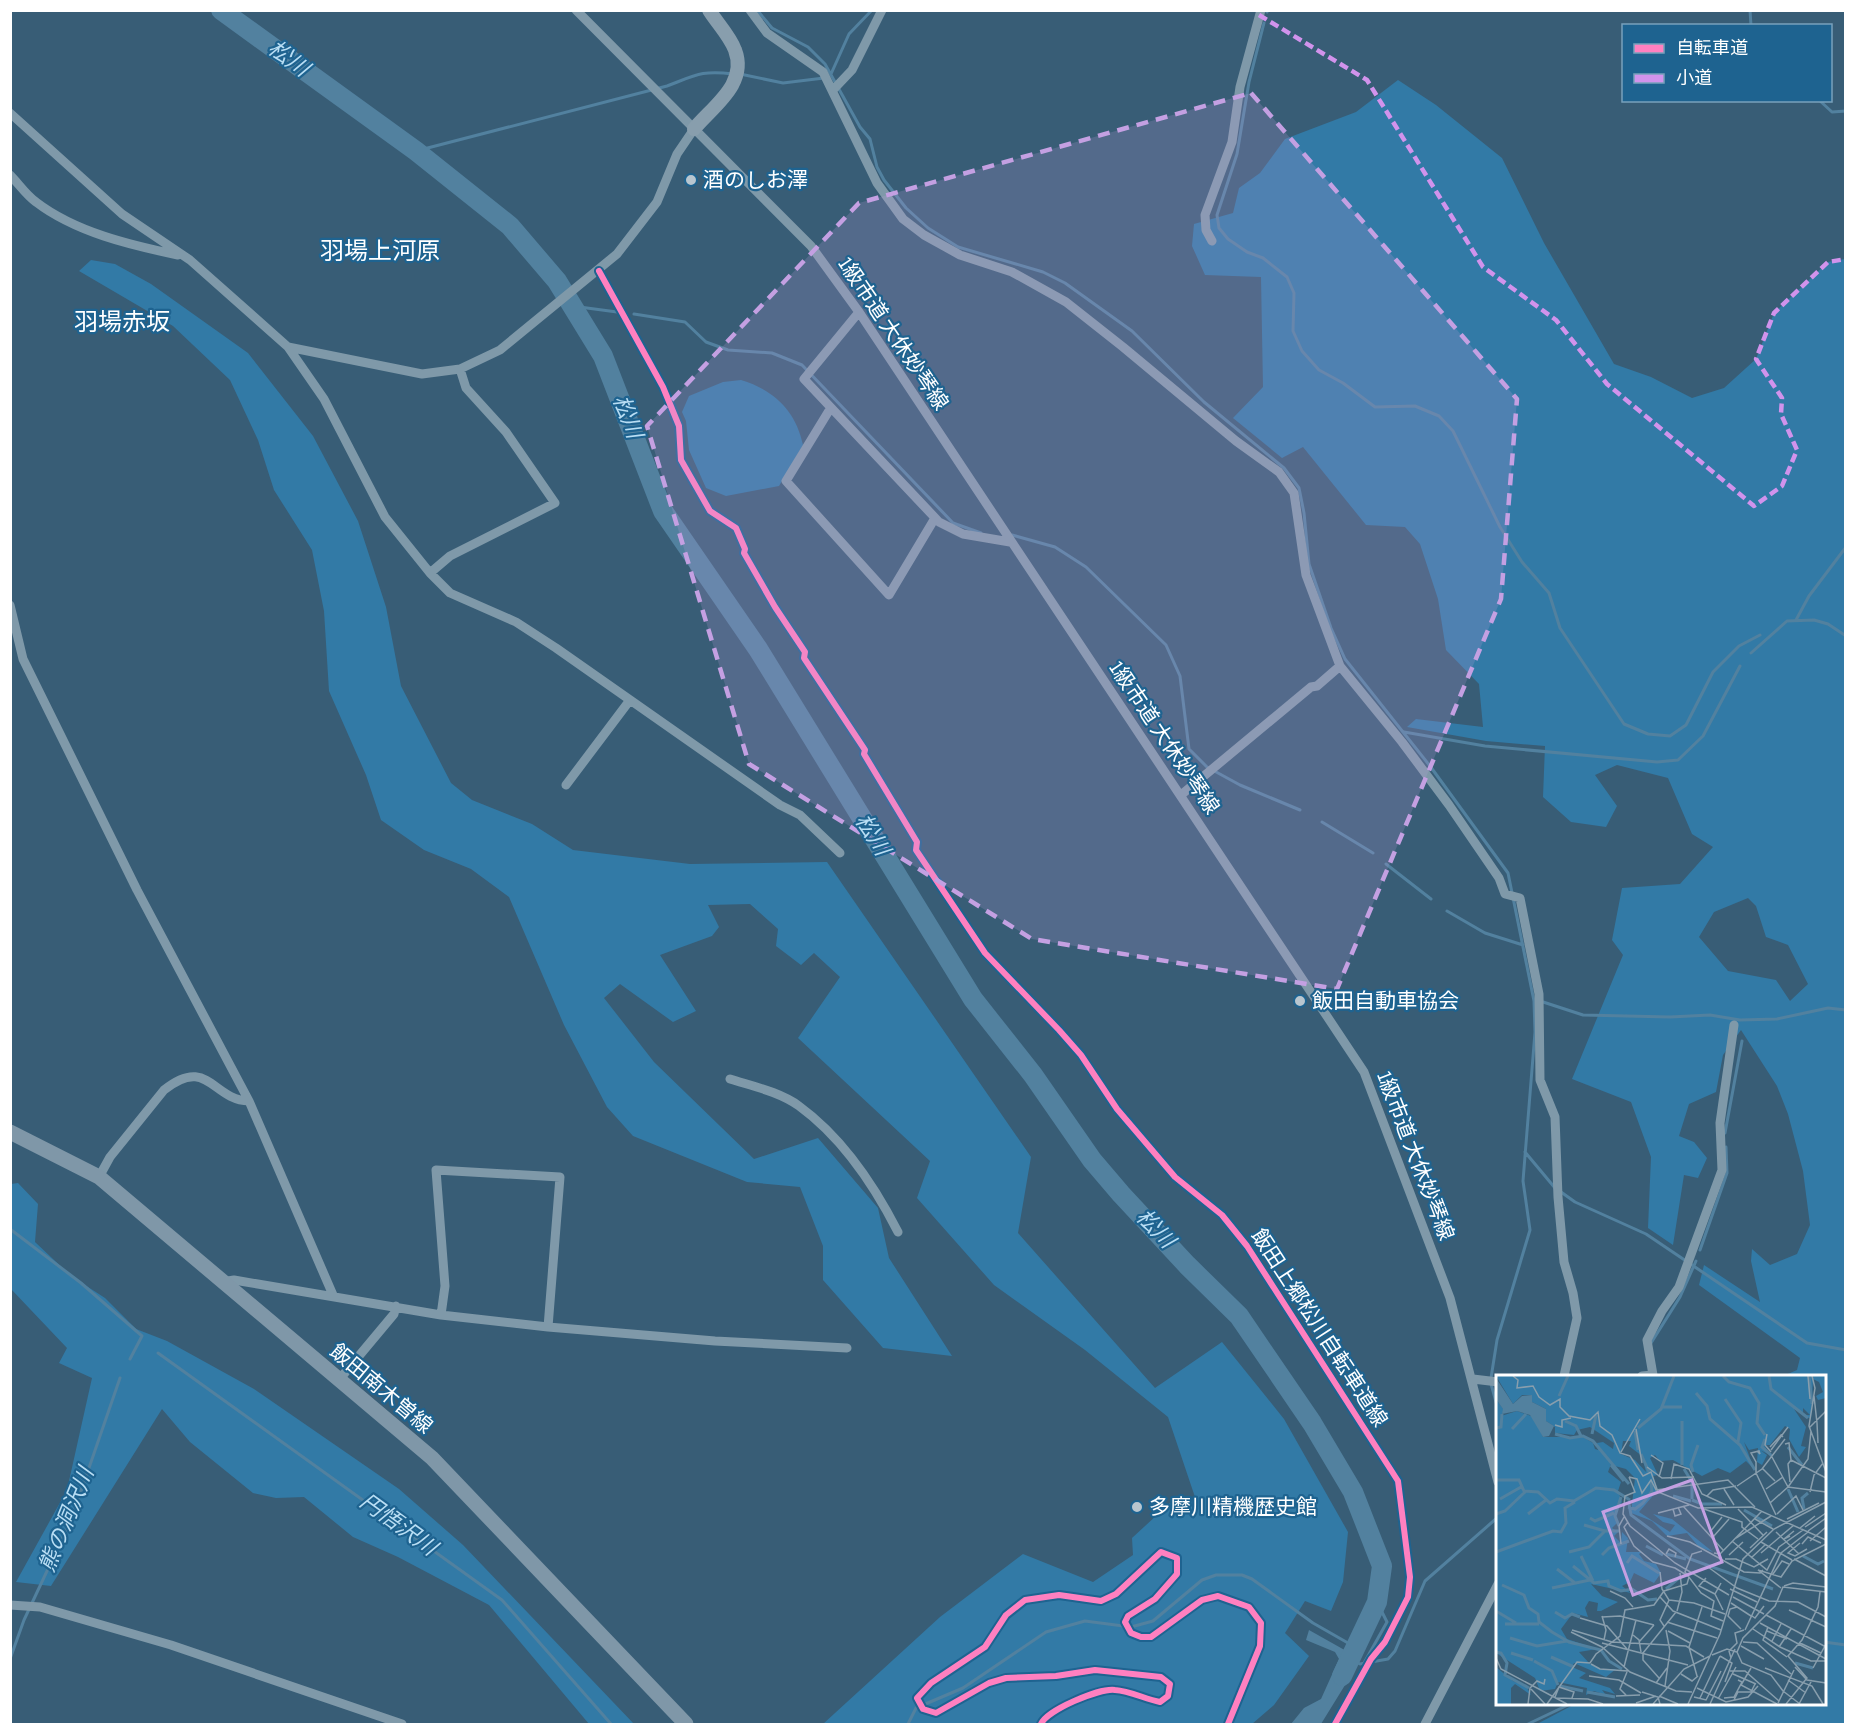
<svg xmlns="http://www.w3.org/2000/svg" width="1856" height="1735" font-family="'Sofia Sans Condensed','Noto Sans JP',sans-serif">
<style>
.green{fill:#327aa6;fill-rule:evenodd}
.water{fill:#52819f}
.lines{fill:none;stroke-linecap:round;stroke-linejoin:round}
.stream{stroke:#52819f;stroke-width:3}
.river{stroke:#52819f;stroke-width:20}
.street{stroke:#7f99a9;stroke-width:9}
.secondary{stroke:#889ead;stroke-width:14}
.primary{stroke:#7f97a8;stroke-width:15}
.quiet{stroke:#d193ec;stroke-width:4.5;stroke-dasharray:9 4.5;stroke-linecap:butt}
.cycleway-casing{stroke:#1e6390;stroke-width:10}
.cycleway{stroke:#ff80c0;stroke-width:6}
.marked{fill:#c4a0e2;fill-opacity:0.2;stroke:#c4a0e2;stroke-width:4.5;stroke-dasharray:12 8;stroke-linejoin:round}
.poi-dot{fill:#b9c6cf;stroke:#1e6390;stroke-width:2}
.labels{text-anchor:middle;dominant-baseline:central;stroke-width:4.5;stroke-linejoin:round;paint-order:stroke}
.poi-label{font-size:21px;fill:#fff;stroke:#1e6390;text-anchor:start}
.street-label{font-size:21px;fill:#fff;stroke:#1e6390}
.water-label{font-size:22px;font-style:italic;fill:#b9def4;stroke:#1e6390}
.quarter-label{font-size:24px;fill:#fff;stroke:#1e6390}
.inset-river{fill:none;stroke:#52819f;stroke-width:3}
.inset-road{fill:none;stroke:#889ead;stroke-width:1.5}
.view{fill:#c4a0e2;fill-opacity:0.15;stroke:#c4a0e2;stroke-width:3}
.inset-edge{fill:none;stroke:#fff;stroke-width:3}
</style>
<rect width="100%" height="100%" fill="#385d76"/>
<path class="green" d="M1398 80 1436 105 1502 158 1544 243 1614 364 1651 377 1692 398 1724 388 1756 359 1774 313 1828 262 1845 259V1724H1537L1575 1704H1824V1376H1783L1797 1370 1800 1358 1699 1285 1704 1265 1760 1302 1751 1261 1752 1249 1770 1265 1797 1254 1810 1225 1803 1171 1788 1114 1777 1086 1741 1030 1723 1055 1716 1092 1689 1104 1679 1136 1694 1142 1707 1158 1698 1178 1684 1175 1673 1245 1648 1228 1651 1157 1631 1102 1572 1079 1623 955 1612 940 1622 888 1680 884 1713 847 1692 834 1668 778 1617 765 1595 775 1617 806 1606 827 1571 822 1543 797 1545 746 1486 741 1407 727 1416 719 1483 727 1479 684 1446 650 1438 599 1420 544 1405 527 1366 525 1303 447 1282 458 1233 418 1263 387 1261 277 1205 275 1192 246 1194 224 1233 213 1239 188 1260 173 1285 139 1356 112ZM1748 898 1756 906 1766 937 1788 945 1808 984 1790 1001 1776 980 1728 971 1699 937 1714 912Z
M91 260 115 264 151 284 248 353 313 436 358 521 386 607 401 686 451 783 472 800 532 824 573 850 690 864 827 862 1031 1157 1018 1233 1155 1388 1222 1342 1284 1419 1348 1532 1343 1582 1331 1611 1305 1601 1285 1633 1309 1656 1274 1705 1252 1724H823L940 1617 1023 1554 1093 1582 1133 1555 1132 1538 1170 1503 1196 1500 1168 1417 1085 1350 994 1285 917 1198 930 1161 798 1038 840 977 814 953 801 965 776 946 778 929 750 904 708 905 719 927 712 936 660 955 696 1011 673 1022 620 984 604 998 654 1062 754 1159 818 1138 878 1208 889 1258 952 1356 883 1348 823 1280V1246L800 1187 747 1182 633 1136 607 1107 564 1025 509 897 471 869 424 850 381 820 366 775 329 691 324 611 312 550 274 490 258 440 230 380 173 326 79 271Z
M741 380C774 390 796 411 803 445L779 486 726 496 706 488 689 450 686 421 682 412 689 396 723 382Z
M18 1183 38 1204 35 1242 71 1276 105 1298 136 1329 167 1341 254 1389 399 1489 463 1545 634 1724H589L489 1605 398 1557 353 1537 304 1497 276 1498 253 1493 190 1442 162 1409 51 1586 16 1582 67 1490 92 1378 59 1363 67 1348 11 1289V1184Z"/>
<path class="water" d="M1309 1630 1357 1657 1350 1677 1321 1724H1271H1291L1304 1708 1321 1699 1339 1659 1335 1652 1306 1640Z"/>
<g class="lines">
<path class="stream" d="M757 10 772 28 808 47 825 64 860 127 870 139 877 167 884 180 906 208 928 228 958 247 1043 272 1065 283 1132 331 1204 402 1284 468 1299 488 1304 513 1309 564 1331 628 1345 659 1430 766 1508 873 1534 1001 1535 1032 1523 1181 1530 1230 1497 1340 1491 1378
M1750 10 1751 26
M1267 12 1268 10
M1264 23 1249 82 1237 154 1217 215 1219 228 1228 239 1247 252 1263 258 1287 277 1294 293 1293 331 1302 351 1319 370 1343 383 1375 407 1415 406 1439 416 1453 431 1500 527 1522 562 1549 593 1560 628 1624 724 1648 734 1670 736 1686 725 1713 672 1739 646 1760 635
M740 74 783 83 824 78
M831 74 849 34 872 10
M1819 100 1832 112 1846 111
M416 151 667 86C696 75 702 70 733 74
M572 306 617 312
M634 314 685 322 706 342 728 350 772 353 802 365 953 523 981 533
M1012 535 1055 547 1086 567 1166 645 1180 676 1189 749 1207 767 1240 785 1300 810
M1796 620 1809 596 1846 547
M1751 653 1787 621 1814 620 1828 624 1846 636
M1404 732 1485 746 1657 762 1678 760 1703 736 1740 666
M1322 822 1373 853
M1386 864 1431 899
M1447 911 1485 933 1523 945
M1540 1001 1583 1015 1670 1017 1710 1015 1740 1020 1777 1019 1828 1008 1846 1010
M1725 1133 1742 1041
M1525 1152 1555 1188
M1561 1192 1575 1202 1646 1234 1692 1265
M10 1229 81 1283 142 1336 130 1359
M1700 1250 1727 1173 1726 1147
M1695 1267 1807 1343 1846 1350
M1651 1343 1680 1297 1696 1261
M158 1353 502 1600 611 1724
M1491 1384 1498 1409
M1824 1642 1846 1645
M10 1659 24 1620 71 1520 120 1378
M1352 1660 1360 1664 1388 1659 1395 1651 1425 1581 1498 1517
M1364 1663 1387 1622 1377 1602
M908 1724 916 1708 963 1688 1046 1632 1085 1621 1131 1627 1153 1621 1202 1580 1216 1575H1242L1252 1579 1313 1623 1355 1647
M1528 1724 1570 1704"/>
<path class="river" d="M221 10 416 151 510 226 557 281 603 356 663 511 758 649 973 999 1033 1075 1092 1160 1121 1194 1187 1265 1239 1316 1312 1423 1353 1492 1382 1566 1377 1602 1342 1676"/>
<path class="street" d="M576 10 811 246 859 312 1364 1072 1450 1298 1498 1482
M750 10 767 33 823 72 877 183 903 219 924 235 960 255 1012 272 1066 302 1123 347 1236 441 1279 472 1294 493 1306 575 1340 666 1402 742 1449 805 1499 878 1505 894 1520 898 1539 994 1540 1080 1555 1117 1558 1197 1564 1262 1573 1293 1577 1318 1564 1376
M833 90 852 70 882 10
M10 113 122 214 190 260 288 347 324 399 385 517 430 573 450 593 516 622 556 648 780 805 800 815 840 853
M10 175C19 184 26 195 36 202 75 232 130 245 178 255
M1212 241 1206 230 1205 215 1232 142 1240 87 1261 10
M859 312 804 379 939 522 963 534 1010 542
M288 347 422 374 460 369 500 350 617 254 657 202 677 154 694 129
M830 409 786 481 889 595 935 518
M430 573 450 556 555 503 506 432 466 388 460 369
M10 605 23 659 137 890 249 1101 333 1295
M566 785 630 700
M1181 795 1311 687 1317 686 1340 666
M730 1079C752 1086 780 1092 799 1106 843 1138 874 1185 898 1232
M99 1177 110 1157 164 1090C208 1055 212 1100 249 1101
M222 1282 234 1280 441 1315 548 1327 715 1341 847 1348
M441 1315 445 1286 436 1170 560 1177 548 1327
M1642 1376 1653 1375 1647 1340 1662 1311 1679 1287 1722 1170 1720 1123 1734 1025
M1473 1379 1498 1382
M338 1381 394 1314 396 1306
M10 1605 40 1607 171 1645 402 1724
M1425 1724 1498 1584"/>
<path class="secondary" d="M694 129C713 106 748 84 735 50 730 36 717 23 709 10"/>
<path class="primary" d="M10 1132 99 1177 432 1458 686 1724"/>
<path class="quiet" d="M1259 15 1367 80 1483 267 1556 320 1607 384 1754 506 1782 486 1797 450 1781 414 1782 398 1756 359 1774 313 1828 262 1846 259"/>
<g class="cycleway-casing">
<path id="cycleway" d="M599 271 663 387 679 426 681 460 710 511 736 528 745 549 744 553 775 607 805 652 804 658 865 750 864 754 917 842 916 850 985 953 1059 1030 1081 1055 1117 1109 1175 1177 1222 1215 1247 1246 1398 1481 1410 1577 1408 1597 1385 1642 1371 1659 1335 1724
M1041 1724C1047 1710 1099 1688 1115 1690 1130 1691 1145 1699 1160 1702L1168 1696 1170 1684 1161 1677 1095 1670 1056 1676 1006 1678 989 1683 936 1713 923 1709 917 1698 931 1683 985 1647 1006 1615 1025 1600 1059 1595 1101 1601 1116 1594 1161 1552 1177 1558V1574L1155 1599 1128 1616 1125 1622 1131 1633 1141 1637H1151L1202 1600 1218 1596 1249 1607 1261 1623 1260 1646 1228 1724"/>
</g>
<use href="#cycleway" class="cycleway"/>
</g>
<path class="marked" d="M1251 93 1517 399 1501 599 1337 989 1032 939 749 764 647 426 859 203Z"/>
<g class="poi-dot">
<circle cx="691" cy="180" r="6"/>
<circle cx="1300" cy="1001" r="6"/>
<circle cx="1137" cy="1507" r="6"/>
</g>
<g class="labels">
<g class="poi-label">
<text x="703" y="180">酒のしお澤</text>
<text x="1312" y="1001">飯田自動車協会</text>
<text x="1149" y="1507">多摩川精機歴史館</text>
</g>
<g class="street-label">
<text transform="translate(893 334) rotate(56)">1級市道 大休妙琴線</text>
<text transform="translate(1164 738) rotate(56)">1級市道 大休妙琴線</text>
<text transform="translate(1415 1156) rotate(69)">1級市道 大休妙琴線</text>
<text transform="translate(1319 1328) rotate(57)">飯田上郷松川自転車道線</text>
<text transform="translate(381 1389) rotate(40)">飯田南木曽線</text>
</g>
<g class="water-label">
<text transform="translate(288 59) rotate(36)">松川</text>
<text transform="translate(627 417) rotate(69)">松川</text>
<text transform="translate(872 835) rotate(58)">松川</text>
<text transform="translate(1155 1229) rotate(46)">松川</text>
<text transform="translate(67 1520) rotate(-68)">熊の洞沢川</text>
<text transform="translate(398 1525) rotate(36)">円悟沢川</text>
</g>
<g class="quarter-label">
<text x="380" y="251">羽場上河原</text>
<text x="122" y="322">羽場赤坂</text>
</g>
</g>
<g transform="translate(1496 1375)">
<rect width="330" height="330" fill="#385d76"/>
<path d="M0 1H330V23L322 25 320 21 327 17 323 7 317 4 315 44 307 40H314L307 33V39L298 34 310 52 305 71 310 72 303 82 293 64 294 54 289 51 274 70H268L274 80 264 75 271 80 266 90 261 87 262 73 253 75 248 67 258 94 250 86 234 98 222 93 206 101 177 85 164 86 159 80 154 83 162 100 157 101 161 116 143 137 174 157 179 150 167 147 157 139 176 144 217 177 203 172 191 158 171 161 156 146 135 138 139 103 130 94 119 91 106 75 115 89 112 97 125 107 122 116 126 127 119 136 121 148 116 153 122 157 118 161 125 168 126 157 132 163 130 177H146L143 179 148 186 160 189 165 198 158 208 138 198 134 207 126 211 135 218 95 209 106 221 122 227 105 236H101L102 228 93 226 89 233 92 242 77 238 65 254 71 264 101 274 83 277 94 289 104 294H120L110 302 78 288 76 292 90 298 83 303 114 313 119 319 106 315 110 320 98 316 90 320 91 313 62 307 59 314 44 316 39 303 0 278V24L8 35 5 41 21 36 38 42 47 62H87L97 68 99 74 102 75 101 68 107 67 117 74 118 68 94 52 81 55 78 60 59 58V52L50 46V34L36 27V20H26L17 29ZM127 66H135L133 71 146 81 150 97 139 85 125 79ZM0 292 17 306 30 311 35 320 19 309 15 313V329H0Z" fill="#327aa6" fill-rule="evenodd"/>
<path d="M0 3 17 29 26 21 36 20V27L50 34V46L58 51 53 61 47 62 34 40 21 36 6 39 7 34 0 24Z" fill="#52819f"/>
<path class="inset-river" d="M227 1 233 7 254 13 263 28 261 48 269 60M273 1 275 14 312 43M313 1 316 29M200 18 211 31 214 44 244 70 259 95M63 21 72 1M229 24 245 48 242 67M167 32H186M69 46 80 51 85 61M0 53 5 52 6 39M142 53 165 34 178 1M16 54 30 39M139 56 142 75M59 59 74 63 87 61 97 66 133 109M96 59 100 40M269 64 266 72 276 81M292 72 306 90M145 79 153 97M115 90 128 106M186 90V46M188 94 196 107V124M197 97 195 90 202 70M0 105H23L28 116 42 117 54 128 61 124 78 126 100 113 118 115 134 125M292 114 302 137M177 121 195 126M4 124 25 112M196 125 206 129H226M133 129 135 140 194 184 277 214M132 132 139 134 147 128 156 116 155 107M308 134 306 123 312 118M248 135 276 151M0 139 9 136 29 117M32 139 50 125M94 143 99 146 118 138M88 150 109 156M123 151 119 141 125 122M150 171 167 180M0 177 57 156 65 157 70 148 69 133 79 127M73 177 93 172 109 156H123M170 179 190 184M106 180 113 173 133 166M85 181 97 206M307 181 322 189 328 186M131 188 136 181 163 198M77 191 98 208 112 206 113 211 125 216 136 214 152 225 161 224M61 194 79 208M6 210 28 220 33 233 42 239 43 247 56 257 73 267 105 275 113 286 126 294M56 213 94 205M170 214 184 202M0 236 20 248M59 237 69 243 76 239 84 242M9 249H43M14 263 41 271 71 266M0 277 5 278 11 288 9 300 33 313M15 278 37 285M55 282 78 292M38 286 56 296 62 310M299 288 317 293M64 311 87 316M91 317 119 322"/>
<path class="inset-road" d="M17 1 22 5 21 13 37 11 43 22 54 30 64 24V32L73 41 94 45 102 37 104 51 116 60 124 78 134 81 147 101 155 97 162 117 202 133 256 132 330 165M312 1 314 24M316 1 319 13 313 51 330 97M318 21 321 48M321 48 322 68M59 50 66 52V45L75 43M313 53 330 36M140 54 146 88M271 59 269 70 275 77M289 69 293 68 295 85M274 72 285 60 287 62M275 75 292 52M125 77 144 44M155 80 167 88 163 102M276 82 292 112M295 85 330 103M151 92 166 103 198 102M266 93 279 106M260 98 280 140M260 98V87L255 78 263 76 264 79 261 76M133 102 139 117 129 121 127 139 134 151 179 188 233 220M133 102 141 104 146 118 155 105 160 115 232 105 259 132M175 104 178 89 193 94 206 119 230 130M294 107 292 89 295 85M241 111 266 94 289 64M292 112 312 84 315 56M228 114 238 130M270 114 287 102M314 117 318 100 327 88M211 121 217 115 240 111M274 128 292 112 330 117M187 131 227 175M177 134 179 141 185 139 182 132M208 134 246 147V152L262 164M242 134 267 160M162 138 193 130M281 139 300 121 307 135M259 144 277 154M291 144 323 128M132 147 128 152 138 171 157 187 179 193 192 201M309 152 330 138M304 153 319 141M312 156 330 143M214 157 226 142M280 157 303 179M171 161 194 167 248 197 264 198 267 195M294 161 288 164 298 156M217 162 233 144M240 163 275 141M236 166 271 195 283 172 307 155M314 166 330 152M265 167 296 185M304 168 292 178 299 181 311 174M125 169 123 151 128 142M306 169 312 162 325 168M254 173 271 157M206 176 196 179 189 197 205 218 218 226 215 241 227 246M218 178 224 179 266 136M265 178 298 150M170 179 173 174 180 178 179 182M233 180 247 167M255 183 269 170M229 184H240L258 192 272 184M298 184 330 201M212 192 241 213 273 226 302 227 330 242M164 197 166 214 173 225 164 245 168 251M277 199 286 186 293 189M210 203 203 211 219 219M225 208 219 219 227 235M288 211 297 208 330 212M285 213 262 195 285 202 296 186 330 169M234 214 261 227M114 216 129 223 137 232M164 222 177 236 225 255M237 222 268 239M173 225 198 228 229 239M235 228 255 241M241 232 234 234 232 241 245 254M293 235 330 252M181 236 186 217 184 198M270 240 330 272M106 241 110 255 108 265M256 241 259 243 268 231M106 242 124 241 158 250M84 243 111 251 131 274M171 247 221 263M264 248 330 284M272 252 267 265 291 282M257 254 284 272 315 286H330M76 255 116 267 190 271 208 282M249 255 285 178 312 157M172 256 194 268M271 256 291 264M75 257 106 272 134 297 180 316 196 317M137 260 143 265 145 277M276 266 285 249M143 267 158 250M247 267 261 268 295 299M106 268 192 290M304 268 325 278M245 271 268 284M283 272 295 254M241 277 246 288 275 300 287 316M216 280 231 274 241 277 247 263 279 231 287 212 330 217M224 281 236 288 229 307M0 283 5 294 71 329M235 283 233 276 241 268 239 258 248 255M95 289 104 294 132 296M128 292 140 245M299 292 311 305 330 308M255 293 245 310 281 329M269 293 316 311 327 329M317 293 330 269M234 296H249L283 326M185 299 196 306 202 301M237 299 260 309M93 301 123 305 145 318M201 301 193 272 206 232M163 303 147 285V278L180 237M292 305 310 318M160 308 171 293M169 311 174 276 170 255M201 313 230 327 252 322 262 311M35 314 49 329M287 316 304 329M146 317 162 322 164 329M130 320 124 314 131 297M120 321 144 320M163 321 182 329M59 322 63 312 78 317 76 323M198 322 210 325 225 296M60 323 92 324 107 329M204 323 224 281M228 323 238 322 246 307 242 305M222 324 240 292M238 325 242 317H255L259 309M140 328 160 321M282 328 298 295M32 329 34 313 41 306 48 309 49 304M51 329 81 287 94 288 100 279 124 261 129 235 158 230 168 216 191 209 193 202M157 329 188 294 214 281M192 329 224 259 247 184 278 154 330 127M214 329 239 274M290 329 311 303 292 281 306 265 322 232 324 217M303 329 316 305"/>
<path class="view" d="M196 105 226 187 137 220 107 137Z"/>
<rect width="330" height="330" class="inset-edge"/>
</g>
<rect width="1856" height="1735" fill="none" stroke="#ffffff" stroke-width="24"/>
<rect x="1622" y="24" width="210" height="78" fill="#1e6390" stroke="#78a1bc" stroke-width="1.5"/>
<rect x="1634" y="44" width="30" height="9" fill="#ff80c0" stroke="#78a1bc" stroke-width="1.5"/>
<text x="1676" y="54" font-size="18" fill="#ffffff">自転車道</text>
<rect x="1634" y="74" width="30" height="9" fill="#d193ec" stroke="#78a1bc" stroke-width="1.5"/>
<text x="1676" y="84" font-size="18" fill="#ffffff">小道</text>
</svg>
